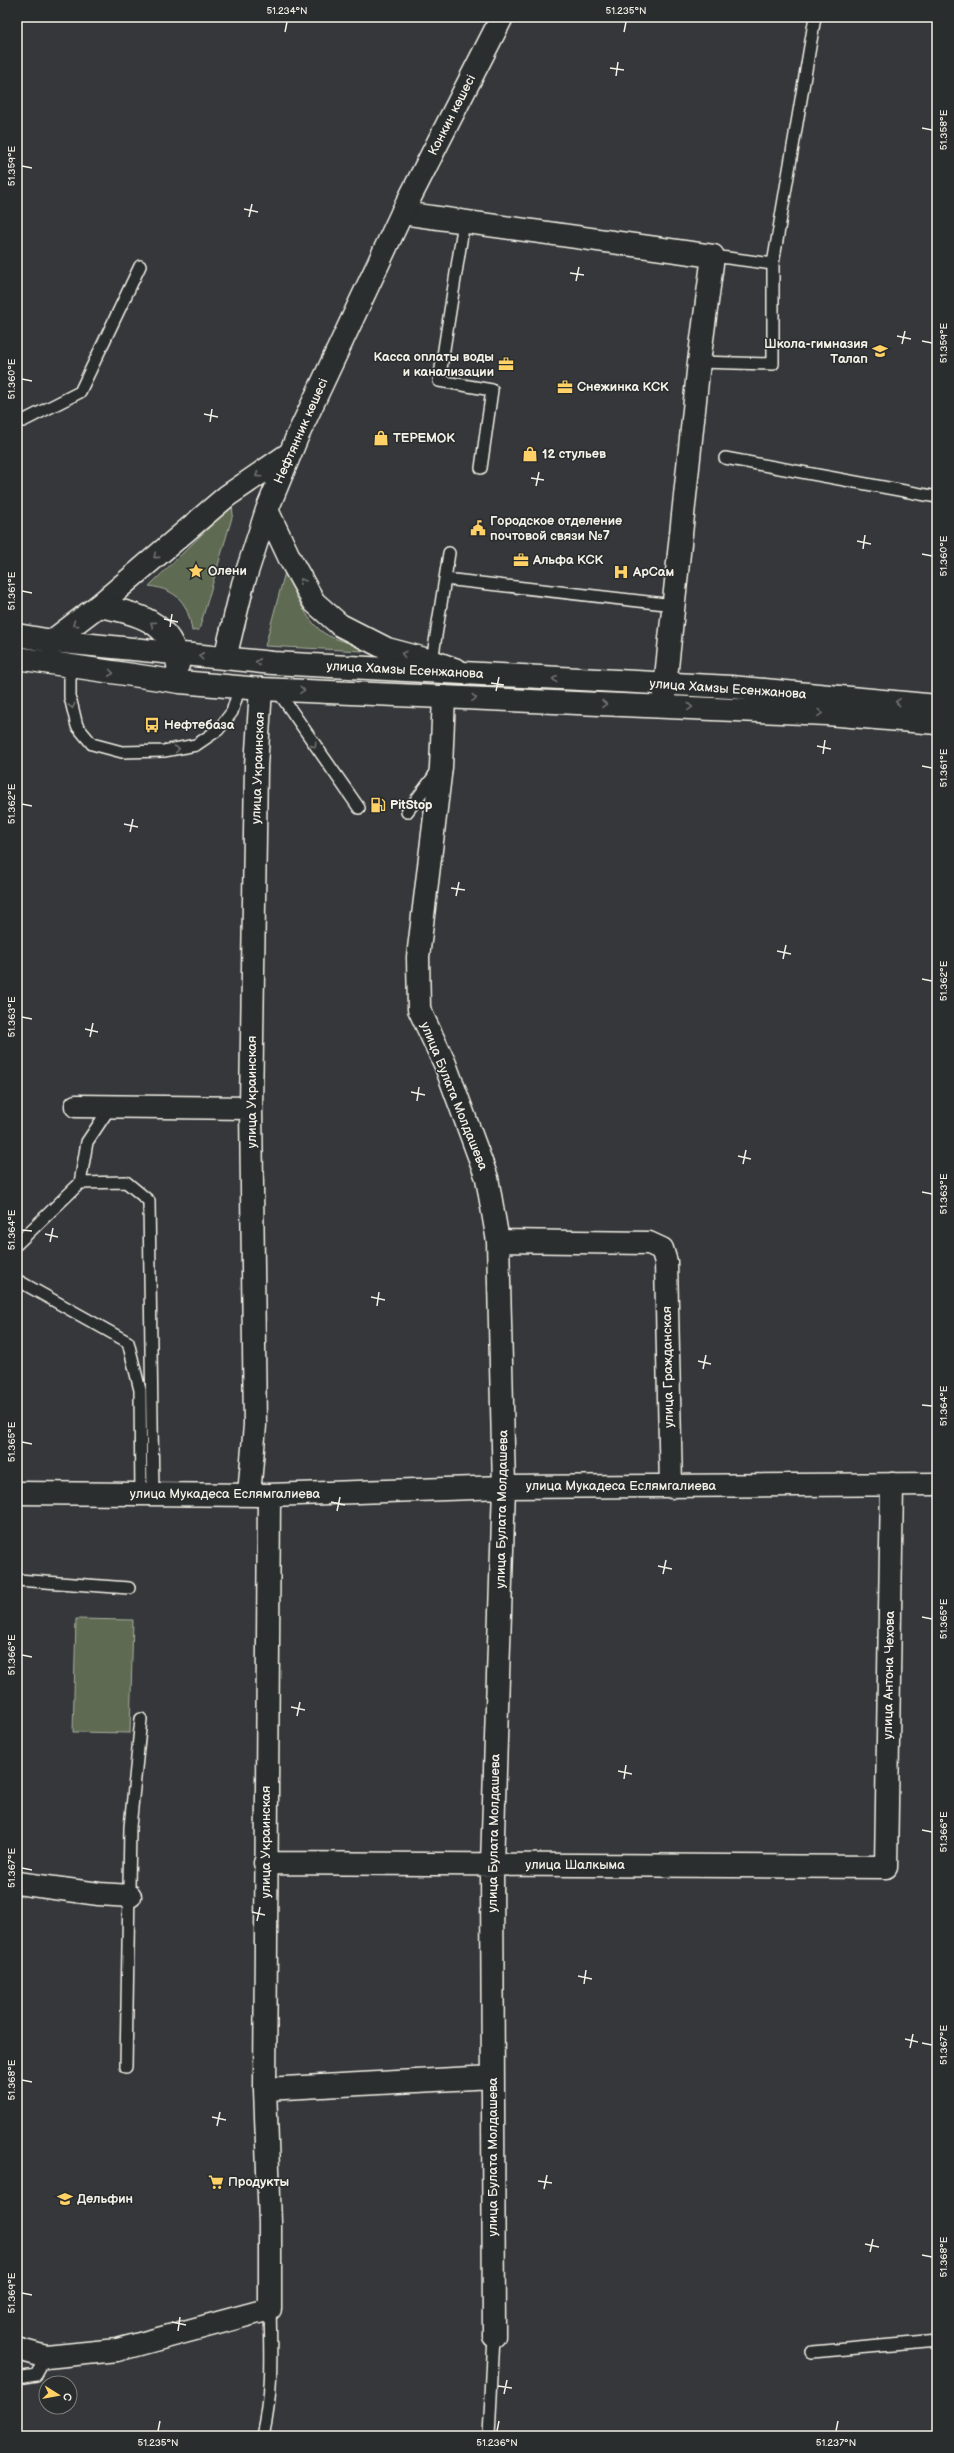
<svg xmlns="http://www.w3.org/2000/svg" width="954" height="2453" font-family="'Balsamiq Sans',sans-serif">
<style>
.green{fill:#5e6b53;stroke:#a9ae9e}
.lines{fill:none;stroke-linecap:round;stroke-linejoin:round}
.service-casing{stroke:#f4f1e8;stroke-width:14}
.minor-casing{stroke:#f4f1e8;stroke-width:25}
.secondary-casing{stroke:#f4f1e8;stroke-width:25}
.primary-casing{stroke:#f4f1e8;stroke-width:25}
.service{stroke:#2a2d2e;stroke-width:11}
.minor{stroke:#2a2d2e;stroke-width:22}
.secondary{stroke:#2a2d2e;stroke-width:22}
.primary{stroke:#2a2d2e;stroke-width:22}
.oneway{stroke:#71726f}
.ticks{fill:none;stroke:#f4f1e8;stroke-width:1.5}
.labels{text-anchor:middle;dominant-baseline:central;stroke-width:3;stroke-linejoin:round;paint-order:stroke}
.street-label{font-size:13px;fill:#f4f1e8;stroke:#2a2d2e}
.poi-label{font-size:13px;font-weight:bold;fill:#f4f1e8;stroke:#2a2d2e;text-anchor:start}
.neatline{fill:none;stroke:#f4f1e8;stroke-width:1.5}
.ticks-label{font-size:10px;text-anchor:middle;fill:#f4f1e8}
</style>
<rect width="100%" height="100%" fill="#35373b"/>
<filter id="ink" filterUnits="userSpaceOnUse"><feTurbulence type="fractalNoise" baseFrequency=".025" numOctaves="2"/><feDisplacementMap in="SourceGraphic" scale="8" xChannelSelector="R" yChannelSelector="G"/><feConvolveMatrix kernelMatrix="1 2 1 2 8 2 1 2 1" color-interpolation-filters="sRGB"/></filter>
<g filter="url(#ink)">
<path class="green" d="M232 505 233 514 199 630 192 631C188 603 178 590 149 586Z
M285 572C294 591 304 616 320 630 330 639 345 641 357 645L362 651 265 646Z
M76 1619 133 1620 130 1733 73 1732Z"/>
<g class="lines">
<g class="service-casing">
<path id="service" d="M464 222 439 381 492 390 481 468
M773 264 815 17
M699 362 773 364V264L713 256
M17 418 23 421 80 392 140 266
M725 458 937 497
M445 579 674 605
M432 661 449 553
M70 667V697L77 726 92 744 122 752 164 751 196 745 218 730 232 712 240 686
M277 690 359 808
M407 812 437 772
M80 1183 87 1142 111 1106
M17 1244 80 1183 126 1182 149 1201 153 1495
M17 1280 128 1342 140 1390 141 1495
M17 1580 129 1588
M126 2067 130 1827 141 1719
M812 2352 937 2341
M17 2378 36 2375 46 2357
M263 2436C273 2394 271 2352 270 2309
M489 2436 494 2336"/>
</g>
<g class="minor-casing">
<path id="minor" d="M402 213 713 256 699 362 663 706
M444 697 441 767 418 957 419 1009 445 1064 487 1178 498 1241 504 1487 492 1865 494 2336
M76 1106 251 1108
M498 1241 649 1243 662 1249 666 1262 671 1487
M17 1493 269 1495 504 1487 937 1484
M249 1495 255 1425 251 1108 256 766 261 689
M265 1863 886 1867 892 1484
M17 1883 99 1894 130 1896
M265 2089 492 2077
M17 2349 46 2357 117 2350 270 2309V2223L265 2089 269 1495"/>
</g>
<g class="secondary-casing">
<path id="secondary" d="M267 510 290 559 314 602 340 625 387 649 432 661 457 670
M98 606 227 496 290 453
M225 658 243 584 267 510 297 437 402 213 502 17"/>
</g>
<g class="primary-casing">
<path id="primary" d="M17 635 52 641 273 663 731 687 937 706
M52 641 98 606C134 612 173 621 178 665
M17 658 180 682 261 689 827 714 937 723"/>
</g>
<use href="#service" class="service"/>
<use href="#minor" class="minor"/>
<use href="#secondary" class="secondary"/>
<use href="#primary" class="primary"/>
</g>
<defs><path id="oneway-chevron" d="M-2-3.5L2.5 0L-2 3.5" fill="none" stroke-width="1.6" stroke-linecap="round" stroke-linejoin="round"/></defs>
<g class="oneway">
<use href="#oneway-chevron" transform="translate(258 475) rotate(146)"/>
<use href="#oneway-chevron" transform="translate(156 556) rotate(139)"/>
<use href="#oneway-chevron" transform="translate(302 581) rotate(-119)"/>
<use href="#oneway-chevron" transform="translate(75 624) rotate(143)"/>
<use href="#oneway-chevron" transform="translate(153 624) rotate(-146)"/>
<use href="#oneway-chevron" transform="translate(404 654) rotate(-165)"/>
<use href="#oneway-chevron" transform="translate(201 656) rotate(-174)"/>
<use href="#oneway-chevron" transform="translate(258 662) rotate(-174)"/>
<use href="#oneway-chevron" transform="translate(111 673) rotate(8)"/>
<use href="#oneway-chevron" transform="translate(555 679) rotate(-177)"/>
<use href="#oneway-chevron" transform="translate(302 690) rotate(3)"/>
<use href="#oneway-chevron" transform="translate(474 698) rotate(3)"/>
<use href="#oneway-chevron" transform="translate(898 702) rotate(-175)"/>
<use href="#oneway-chevron" transform="translate(604 704) rotate(2)"/>
<use href="#oneway-chevron" transform="translate(72 706) rotate(76)"/>
<use href="#oneway-chevron" transform="translate(690 707) rotate(3)"/>
<use href="#oneway-chevron" transform="translate(820 713) rotate(3)"/>
<use href="#oneway-chevron" transform="translate(314 745) rotate(55)"/>
<use href="#oneway-chevron" transform="translate(177 749) rotate(-12)"/>
</g>
</g>
<path class="ticks" d="M285 32 287 22M624 32 626 22M610 68 624 70M616 76 618 62M922 128 932 130M22 166 32 168M244 209 258 212M249 217 252 204M570 273 584 275M576 281 579 267M897 336 911 339M922 341 932 343M902 344 905 331M22 379 32 381M204 414 218 417M210 422 212 409M531 478 544 480M536 486 539 472M857 541 871 544M863 549 865 535M922 554 932 556M22 591 32 593M164 619 178 622M170 627 172 614M491 683 504 685M496 691 499 677M817 746 831 749M823 754 825 740M922 766 932 768M22 804 32 806M124 824 138 827M130 832 133 819M451 888 465 890M456 896 459 882M777 951 791 954M783 959 786 945M922 979 932 981M22 1017 32 1019M85 1029 98 1032M90 1037 93 1023M411 1092 425 1095M417 1101 419 1087M738 1156 751 1159M743 1164 746 1150M922 1192 932 1194M22 1230 32 1231M45 1234 58 1237M50 1242 53 1228M371 1297 385 1300M377 1306 379 1292M698 1361 711 1364M703 1369 706 1355M922 1405 932 1406M22 1442 32 1444M331 1502 345 1505M337 1511 340 1497M658 1566 672 1569M663 1574 666 1560M922 1617 932 1619M22 1655 32 1657M291 1707 305 1710M297 1716 300 1702M618 1771 632 1774M624 1779 626 1765M922 1830 932 1832M22 1868 32 1870M252 1912 265 1915M257 1921 260 1907M578 1976 592 1979M584 1984 586 1970M905 2039 918 2042M922 2043 932 2045M910 2048 913 2034M22 2080 32 2082M212 2117 226 2120M217 2126 220 2112M538 2181 552 2183M544 2189 547 2175M865 2244 879 2247M870 2252 873 2239M922 2255 932 2257M22 2293 32 2295M172 2322 186 2325M178 2331 180 2317M498 2386 512 2388M504 2394 507 2380M158 2431 160 2421M497 2431 499 2421M836 2431 838 2421"/>
<defs>
<g id="school-bare" transform="scale(1.2)"><path d="M0-5L7-2L0 1L-7-2ZM-4 1L0 2.5L4 1V4Q0 6-4 4Z" fill="#ffd166" stroke="#2a2d2e" stroke-width="2.5" paint-order="stroke"/></g>
<g id="office-bare" transform="scale(1.2)"><path d="M-6-3h4V-5.5h4V-3h4V5H-6ZM-1-4.5V-3h2v-1.5ZM-6 0V1H6V0Z" fill="#ffd166" stroke="#2a2d2e" stroke-width="2.5" paint-order="stroke"/></g>
<g id="shop-bare" transform="scale(1.2)"><path d="M-5-2.5h2.3a2.7 3.5 0 0 1 5.4 0H5L5.5 6h-11ZM-1.5-2.5h3a1.5 2.3 0 0 0-3 0Z" fill="#ffd166" stroke="#2a2d2e" stroke-width="2.5" paint-order="stroke"/></g>
<g id="civic-bare" transform="scale(1.2)"><path d="M-.6-6.5H3V-4.5H.6V-3L4-1V1h2V6H-6V1h2V-1L-.6-3ZM-1.2 2.5V6h2.4V2.5Z" fill="#ffd166" stroke="#2a2d2e" stroke-width="2.5" paint-order="stroke"/></g>
<g id="sight-bare" transform="scale(1.2)"><path d="M0-6L1.8-2.2L6-1.7L2.9 1.2L3.7 5.4L0 3.3L-3.7 5.4L-2.9 1.2L-6-1.7L-1.8-2.2Z" fill="#ffd166" stroke="#2a2d2e" stroke-width="2.5" paint-order="stroke"/></g>
<g id="hospital-bare" transform="scale(1.2)"><path d="M-5-5h3v3.5h4V-5h3V5h-3V1.5h-4V5h-3Z" fill="#ffd166" stroke="#2a2d2e" stroke-width="2.5" paint-order="stroke"/></g>
<g id="bus-bare" transform="scale(1.2)"><path d="M-5-6H5V4H4V6H2V4H-2V6H-4V4H-5ZM-3.5-4V0h7V-4ZM-3.5 1.2v1.5H-2V1.2ZM2 1.2v1.5H3.5V1.2Z" fill="#ffd166" stroke="#2a2d2e" stroke-width="2.5" paint-order="stroke"/></g>
<g id="fuel-bare" transform="scale(1.2)"><path d="M-5.5-6h7V0h2V4h1.3V-2.5L3-4.5l.8-.8L6-3V5H2.5V1h-1V6h-7ZM-4.2-4.7v3.2H.2V-4.7Z" fill="#ffd166" stroke="#2a2d2e" stroke-width="2.5" paint-order="stroke"/></g>
<g id="supermarket-bare" transform="scale(1.2)"><path d="M-6-5.5h2.5l.6 2H6L4.5 2H-2.5L-4.4-4H-6ZM-1.5 3.2a1.3 1.3 0 1 0 .1 0ZM3 3.2a1.3 1.3 0 1 0 .1 0Z" fill="#ffd166" stroke="#2a2d2e" stroke-width="2.5" paint-order="stroke"/></g>
</defs>
<g fill-rule="evenodd">
<use href="#school-bare" x="880" y="351"/>
<use href="#office-bare" x="506" y="364"/>
<use href="#office-bare" x="565" y="387"/>
<use href="#shop-bare" x="381" y="438"/>
<use href="#shop-bare" x="530" y="454"/>
<use href="#civic-bare" x="478" y="528"/>
<use href="#office-bare" x="521" y="560"/>
<use href="#sight-bare" x="196" y="571"/>
<use href="#hospital-bare" x="621" y="572"/>
<use href="#bus-bare" x="152" y="725"/>
<use href="#fuel-bare" x="378" y="805"/>
<use href="#supermarket-bare" x="216" y="2182"/>
<use href="#school-bare" x="65" y="2199"/>
</g>
<g class="labels">
<g class="street-label">
<text transform="translate(452 115) rotate(-63)">Конкин көшесі</text>
<text transform="translate(301 431) rotate(-66)">Нефтянник көшесі</text>
<text transform="translate(405 670) rotate(3)">улица Хамзы Есенжанова</text>
<text transform="translate(728 689) rotate(4)">улица Хамзы Есенжанова</text>
<text transform="translate(258 768) rotate(-88)">улица Украинская</text>
<text transform="translate(252 1092) rotate(-90)">улица Украинская</text>
<text transform="translate(454 1096) rotate(68)">улица Булата Молдашева</text>
<text transform="translate(668 1367) rotate(-91)">улица Гражданская</text>
<text x="621" y="1486">улица Мукадеса Еслямгалиева</text>
<text x="225" y="1494">улица Мукадеса Еслямгалиева</text>
<text transform="translate(502 1509) rotate(-89)">улица Булата Молдашева</text>
<text transform="translate(889 1675) rotate(-89)">улица Антона Чехова</text>
<text transform="translate(494 1833) rotate(-89)">улица Булата Молдашева</text>
<text transform="translate(266 1842) rotate(-90)">улица Украинская</text>
<text x="575" y="1865">улица Шалкыма</text>
<text transform="translate(493 2157) rotate(-90)">улица Булата Молдашева</text>
</g>
<g class="poi-label">
<text x="868" y="344" text-anchor="end">Школа-гимназия<tspan x="868" dy="15">Талап</tspan></text>
<text x="494" y="357" text-anchor="end">Касса оплаты воды<tspan x="494" dy="15">и канализации</tspan></text>
<text x="577" y="387">Снежинка КСК</text>
<text x="393" y="438">ТЕРЕМОК</text>
<text x="542" y="454">12 стульев</text>
<text x="490" y="521">Городское отделение<tspan x="490" dy="15">почтовой связи №7</tspan></text>
<text x="533" y="560">Альфа КСК</text>
<text x="208" y="571">Олени</text>
<text x="633" y="572">АрСам</text>
<text x="164" y="725">Нефтебаза</text>
<text x="390" y="805">PitStop</text>
<text x="228" y="2182">Продукты</text>
<text x="77" y="2199">Дельфин</text>
</g>
</g>
<rect width="954" height="2453" fill="none" stroke="#2a2d2e" stroke-width="44"/>
<g transform="translate(58 2395) rotate(101)"><circle r="19" fill="#2a2d2e" stroke="#7b7b78"/>
<path d="M0-3L7 15L0 10L-7 15Z" fill="#ffd166"/>
<text y="-6" font-size="11" font-weight="bold" text-anchor="middle" fill="#f4f1e8">С</text>
</g>
<rect x="22" y="22" width="910" height="2409" class="neatline"/>
<g class="ticks-label">
<text x="287" y="14">51.234°N</text>
<text x="626" y="14">51.235°N</text>
<text transform="translate(943 130) rotate(-90)" y="4">51.358°E</text>
<text transform="translate(11 166) rotate(-90)" y="4">51.359°E</text>
<text transform="translate(943 343) rotate(-90)" y="4">51.359°E</text>
<text transform="translate(11 379) rotate(-90)" y="4">51.360°E</text>
<text transform="translate(943 556) rotate(-90)" y="4">51.360°E</text>
<text transform="translate(11 591) rotate(-90)" y="4">51.361°E</text>
<text transform="translate(943 768) rotate(-90)" y="4">51.361°E</text>
<text transform="translate(11 804) rotate(-90)" y="4">51.362°E</text>
<text transform="translate(943 981) rotate(-90)" y="4">51.362°E</text>
<text transform="translate(11 1017) rotate(-90)" y="4">51.363°E</text>
<text transform="translate(943 1194) rotate(-90)" y="4">51.363°E</text>
<text transform="translate(11 1230) rotate(-90)" y="4">51.364°E</text>
<text transform="translate(943 1406) rotate(-90)" y="4">51.364°E</text>
<text transform="translate(11 1442) rotate(-90)" y="4">51.365°E</text>
<text transform="translate(943 1619) rotate(-90)" y="4">51.365°E</text>
<text transform="translate(11 1655) rotate(-90)" y="4">51.366°E</text>
<text transform="translate(943 1832) rotate(-90)" y="4">51.366°E</text>
<text transform="translate(11 1868) rotate(-90)" y="4">51.367°E</text>
<text transform="translate(943 2045) rotate(-90)" y="4">51.367°E</text>
<text transform="translate(11 2080) rotate(-90)" y="4">51.368°E</text>
<text transform="translate(943 2257) rotate(-90)" y="4">51.368°E</text>
<text transform="translate(11 2293) rotate(-90)" y="4">51.369°E</text>
<text x="158" y="2446">51.235°N</text>
<text x="497" y="2446">51.236°N</text>
<text x="836" y="2446">51.237°N</text>
</g>
</svg>
